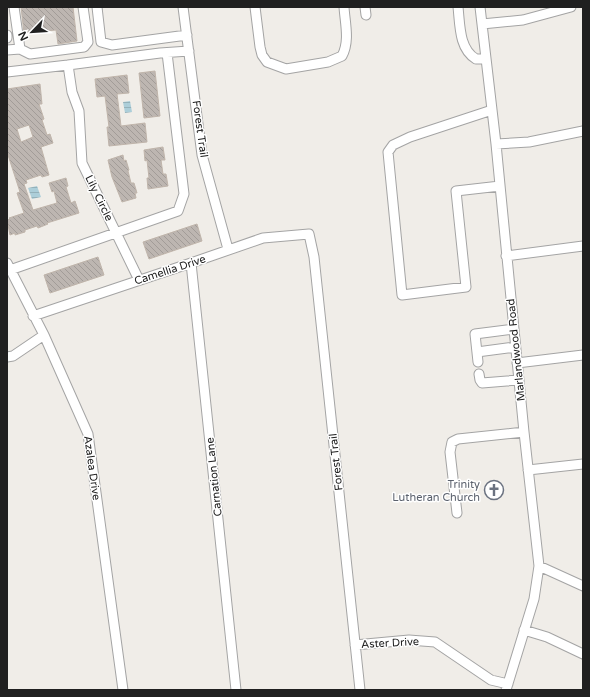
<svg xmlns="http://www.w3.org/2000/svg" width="590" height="697" font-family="'Varela Round',sans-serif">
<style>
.water{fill:url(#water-rules)}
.building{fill:url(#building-back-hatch);stroke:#c0b5ab;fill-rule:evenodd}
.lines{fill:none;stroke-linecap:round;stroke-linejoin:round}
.minor-casing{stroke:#a4a4a4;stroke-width:11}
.minor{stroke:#fff;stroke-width:9}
.labels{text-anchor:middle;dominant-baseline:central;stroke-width:3;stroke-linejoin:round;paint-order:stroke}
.street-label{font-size:11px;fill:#202020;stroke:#fff}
.worship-label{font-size:11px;fill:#5b616d;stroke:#fff;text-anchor:end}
</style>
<defs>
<pattern id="water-rules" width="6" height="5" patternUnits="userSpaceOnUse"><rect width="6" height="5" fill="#acced9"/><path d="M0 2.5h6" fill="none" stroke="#94b1ba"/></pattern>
<pattern id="building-back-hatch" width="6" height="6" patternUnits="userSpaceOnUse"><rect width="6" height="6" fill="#bdb6b1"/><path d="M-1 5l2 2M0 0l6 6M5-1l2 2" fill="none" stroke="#a29c98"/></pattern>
</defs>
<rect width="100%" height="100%" fill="#f0ede8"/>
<path class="water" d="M130 101 132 112 125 113 123 102Z
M37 186 41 197 32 199 28 188Z"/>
<path class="building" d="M21 7H73L77 41 58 44 56 30 24 33Z
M155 71 160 116 144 118 139 73Z
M127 75 129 93 117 94 121 126 145 123 147 142 109 146 107 127H109L105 96 97 97 95 79Z
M40 84 42 104H39L44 119 42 120 47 135 50 134 53 143 41 147 49 175 42 177 41 175 26 180 27 183 24 184 33 210 57 203 54 191 52 192 49 183 66 178 68 186 66 187 71 203 75 201 79 213 47 223 48 224 38 228 37 226 25 230V232L15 235V233L10 235 7 220 10 219 9 218 24 213 17 193 20 192 7 152V89ZM29 125 33 137 21 142 17 129Z
M163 147 165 160H161L163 174H166L168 186 148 189 147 178H149L147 160 145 161 144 150Z
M123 155 124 161 126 160 129 170 128 171 131 183H134L137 193H135L136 198 122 202 112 177 108 160Z
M197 224 202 241 149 259 143 242Z
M98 257 104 275 50 293 44 275Z"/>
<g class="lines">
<g class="minor-casing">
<path id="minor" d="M14 7 20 49
M97 7 101 42 112 45 187 35
M183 7 202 155 228 249
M255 7 260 47 262 55 267 62 286 69 328 62 342 56C350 41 345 23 344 7
M365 7 366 15
M458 7C460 25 459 49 476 59H486
M480 7 496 144 524 432 539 566 534 599 506 690
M482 24 523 20 571 7
M7 35V38
M7 50 20 49 30 54 84 47 88 42 83 7
M68 65 160 53 189 51
M7 72 68 65 72 92 79 111 82 163 139 280
M492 110 410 137 393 145 388 152 402 295 466 287 456 191 500 186
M496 144 529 142 583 131
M506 256 583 246
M7 263 44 335 88 434 123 690
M191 263 236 690
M10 270 178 211 184 194 167 53
M33 316 191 263 263 238 309 234 314 257 360 690
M477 352 515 347
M7 357 13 356 44 335
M478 362 475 334 514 329
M517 363 583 355
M479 374 480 380 482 383 518 380
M528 470 583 464
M457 513 450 452 452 442 458 439 524 432
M539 566 583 586
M524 630 547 637 583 654
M355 645 409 640 435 642 491 680 508 684"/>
</g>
<use href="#minor" class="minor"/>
</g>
<defs>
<g id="church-ring" transform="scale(1)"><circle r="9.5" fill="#fff" stroke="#6b7280" stroke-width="1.5"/><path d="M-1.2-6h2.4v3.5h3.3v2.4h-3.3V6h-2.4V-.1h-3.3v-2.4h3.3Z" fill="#6b7280"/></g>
</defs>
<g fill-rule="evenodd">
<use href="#church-ring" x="494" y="490"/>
</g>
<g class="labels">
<g class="street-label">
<text transform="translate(200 129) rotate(82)">Forest Trail</text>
<text transform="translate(99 198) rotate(64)">Lily Circle</text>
<text transform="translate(170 270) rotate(-18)">Camellia Drive</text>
<text transform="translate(516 350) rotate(-96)">Marlandwood Road</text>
<text transform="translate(336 462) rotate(-96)">Forest Trail</text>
<text transform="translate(92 468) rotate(82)">Azalea Drive</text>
<text transform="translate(214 477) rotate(-96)">Carnation Lane</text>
<text transform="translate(390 643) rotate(-3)">Aster Drive</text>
</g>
<g class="worship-label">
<text x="480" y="484">Trinity<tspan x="480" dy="13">Lutheran Church</tspan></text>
</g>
</g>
<rect width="590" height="697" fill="none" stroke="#202020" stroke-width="16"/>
<g transform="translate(32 32) rotate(245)" stroke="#ffffff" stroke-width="3" paint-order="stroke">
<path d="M0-3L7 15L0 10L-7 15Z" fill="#202020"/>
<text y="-6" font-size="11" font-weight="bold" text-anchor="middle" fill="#202020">N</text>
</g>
</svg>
